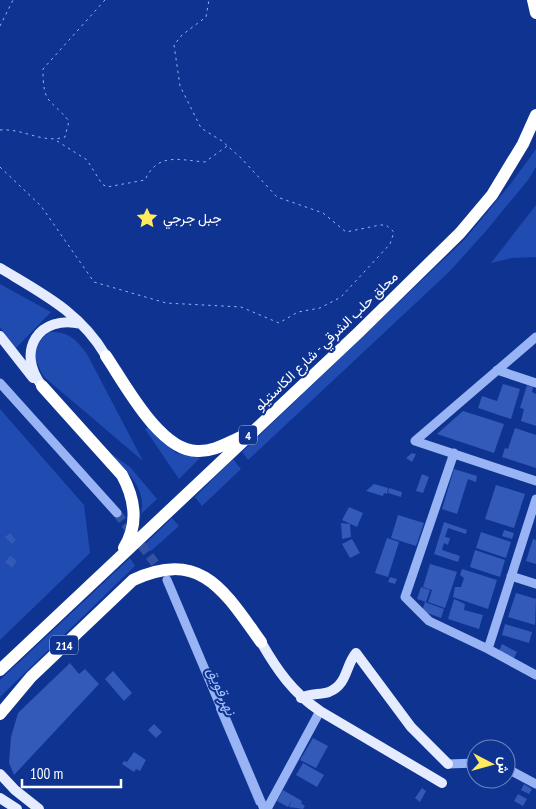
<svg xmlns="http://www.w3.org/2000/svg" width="536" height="809" font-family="'PT Sans Narrow',Vazirmatn,sans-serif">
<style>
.green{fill:#204bb1}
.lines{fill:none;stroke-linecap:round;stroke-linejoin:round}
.stream{stroke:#8aacf8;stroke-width:2}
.building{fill:#3359b9}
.minor-tunnel{stroke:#3352a2;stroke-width:9;stroke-dasharray:9 4.5;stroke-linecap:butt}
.path{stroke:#99b4f4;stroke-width:1;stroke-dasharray:2.5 4;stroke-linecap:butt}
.minor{stroke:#99b4f4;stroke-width:9}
.major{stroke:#e6ecff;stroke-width:10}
.highway{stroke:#fff;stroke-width:12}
.labels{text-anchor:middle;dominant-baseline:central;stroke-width:4;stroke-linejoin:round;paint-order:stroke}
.shield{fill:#0f3391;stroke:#b7c2de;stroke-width:1}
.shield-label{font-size:12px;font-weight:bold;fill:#fff}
.poi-label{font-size:14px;fill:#fff;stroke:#0f3391;text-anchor:start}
.street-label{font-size:14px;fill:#fff;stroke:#0f3391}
.water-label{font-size:15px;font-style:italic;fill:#a5bffb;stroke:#0f3391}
</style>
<rect width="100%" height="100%" fill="#0f3391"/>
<path class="green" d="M536 149V167L528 180 486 231 449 272 248 460 242 452 465 239 512 182Z
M536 205V257L512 258 491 263Z
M0 284 51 312 15 349 0 327Z
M50 332C69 332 76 339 87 354L143 461 44 377C33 358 30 345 50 332Z
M0 409 84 505 90 553 0 640Z
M148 427 176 453 200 458 179 479 145 429Z
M110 453 130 467 157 499 141 514C147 488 127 472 110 453Z
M233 459 241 469 202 506 195 497Z
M172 518 179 526 151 551 145 544Z
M130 558 135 566 0 697V680Z"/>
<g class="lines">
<path class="stream" d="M217 709 257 804"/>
</g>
<path class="building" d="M503 384 520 389 511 419 478 408 482 396 497 401Z
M527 385 533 387 532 392 536 394V426L521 421 524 409 520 408Z
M463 411 504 424 494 453 437 434Z
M515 428 536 435V468L502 457 505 448 508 449Z
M412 453 416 454 412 462 406 458Z
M454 469 477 476 476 482 468 479 457 514 442 509Z
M422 474 429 477 423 493 416 491Z
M374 484 388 488 387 494 384 493 383 496 366 491Z
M496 485 525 494 514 528 485 519Z
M389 488 402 492 401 497 388 493Z
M349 507 363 513 357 527 342 520Z
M398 515 424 523 416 546 391 538Z
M444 522 467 530 466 534 448 528 445 537 450 538 448 545 444 543 442 550 460 556 458 562 434 554Z
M341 523 350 524 351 537 342 539Z
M504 530 514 533 512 539 502 536Z
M481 532 511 542 506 558 476 548Z
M10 533 16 540 12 544 5 537Z
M387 538 399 542 388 577 375 573Z
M352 539 360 553 350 558 342 544Z
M533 539 536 540V564L526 561Z
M475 550 505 560 500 577 470 567Z
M10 556 17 561 12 568 5 562Z
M430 564 457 572 445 608 428 602 432 590 423 587Z
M462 569 497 580 488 609 453 597 455 587H461L464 578 460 575Z
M390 577 397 579 395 584 388 582Z
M421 587 430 590 426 602 417 599Z
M516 593 536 599 535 625 508 617Z
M454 599 465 604 464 610 483 615 479 629 448 619Z
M425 602 444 609 441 618 422 611Z
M505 624 532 632 529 643 502 635Z
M502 644 517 652 514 658 499 651Z
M70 663 79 674 85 669 99 684 14 775 9 763 11 737 18 713Z
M113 671 132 693 124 701 105 679Z
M154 724 162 732 156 738 148 730Z
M313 738 328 746 316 768 300 760Z
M134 752 146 760 140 771 136 769 134 772 122 764 124 761 127 762Z
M303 763 324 775 317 787 296 775Z
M524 784 532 789 529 794 521 790Z
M422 788 426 791 420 802 415 798Z
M283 790 302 801 301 803 305 806 303 809 289 807 292 800 288 807 277 801Z
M518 794 527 799 523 806 514 801Z"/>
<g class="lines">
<path class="minor-tunnel" d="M117 513 164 575"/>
<path class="path" d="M0 26 13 0
M0 130C23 128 42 144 65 137L69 121C49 97 43 105 43 69L105 0
M57 141 87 160 102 184 107 187 145 180C158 152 179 160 205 162L227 146
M0 167 41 206 94 282 166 303 241 307 279 323 298 312 320 308 341 297 390 244 394 232 386 225H380L346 232 323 213 277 197 241 158 222 141 201 128 180 86 174 45 182 35 206 17 209 0"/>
<path class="minor" d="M497 370 536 383
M0 383 117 513
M415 441 536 337
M415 441 536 481
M454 453 405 597 429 621 488 649 536 675
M511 576 536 584
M167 580 264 809
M488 649 536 499
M448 764 476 763
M506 768 536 784
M267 809 320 711"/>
<path class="major" d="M0 268C43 294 80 312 106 356
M0 336 33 378
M42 386C15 351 39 314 81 324
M261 642C277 670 293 693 320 711L442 783
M301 698C310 693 320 695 329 692 348 684 345 666 356 653L411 727 448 764
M0 774 15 790 39 809
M0 798 17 809"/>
<path class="highway" d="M533 0 536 13
M106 356C125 384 160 451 197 451 213 452 227 443 241 437
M42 386 122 475C135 499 139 524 124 548
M0 670 358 333 460 233 492 195 523 144 536 115
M0 714 31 677 133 580C201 548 225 592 261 642"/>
</g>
<defs>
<g id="sight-bare" transform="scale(1.725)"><path d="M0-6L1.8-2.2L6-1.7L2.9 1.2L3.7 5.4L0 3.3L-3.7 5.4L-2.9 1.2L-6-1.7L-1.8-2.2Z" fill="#ffe95c" stroke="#0f3391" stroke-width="2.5" paint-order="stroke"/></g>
</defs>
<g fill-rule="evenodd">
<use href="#sight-bare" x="147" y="218"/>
</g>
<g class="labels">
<g class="shield">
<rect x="239" y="425.5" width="18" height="19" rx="4"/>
<rect x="50" y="635.5" width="28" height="19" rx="4"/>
</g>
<g class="shield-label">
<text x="248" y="435">4</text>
<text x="64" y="645">214</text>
</g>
<g class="poi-label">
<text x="163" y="218">جبل جرجي</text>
</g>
<g class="street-label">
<text transform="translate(326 341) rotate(-44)">محلق حلب الشرقي - شارع الكاستيلو</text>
</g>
<g class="water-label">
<text transform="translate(222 691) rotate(67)">نهر قويق</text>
</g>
</g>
<g transform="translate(491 764) rotate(96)"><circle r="24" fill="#0f3391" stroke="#6f85bd"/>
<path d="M0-4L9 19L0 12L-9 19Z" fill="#ffe95c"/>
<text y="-8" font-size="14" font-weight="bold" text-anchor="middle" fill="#ffffff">ش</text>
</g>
<path d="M22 779v8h99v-8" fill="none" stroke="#ffffff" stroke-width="2.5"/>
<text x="30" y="779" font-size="15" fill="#ffffff" stroke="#0f3391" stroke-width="4" paint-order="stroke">100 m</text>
</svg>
